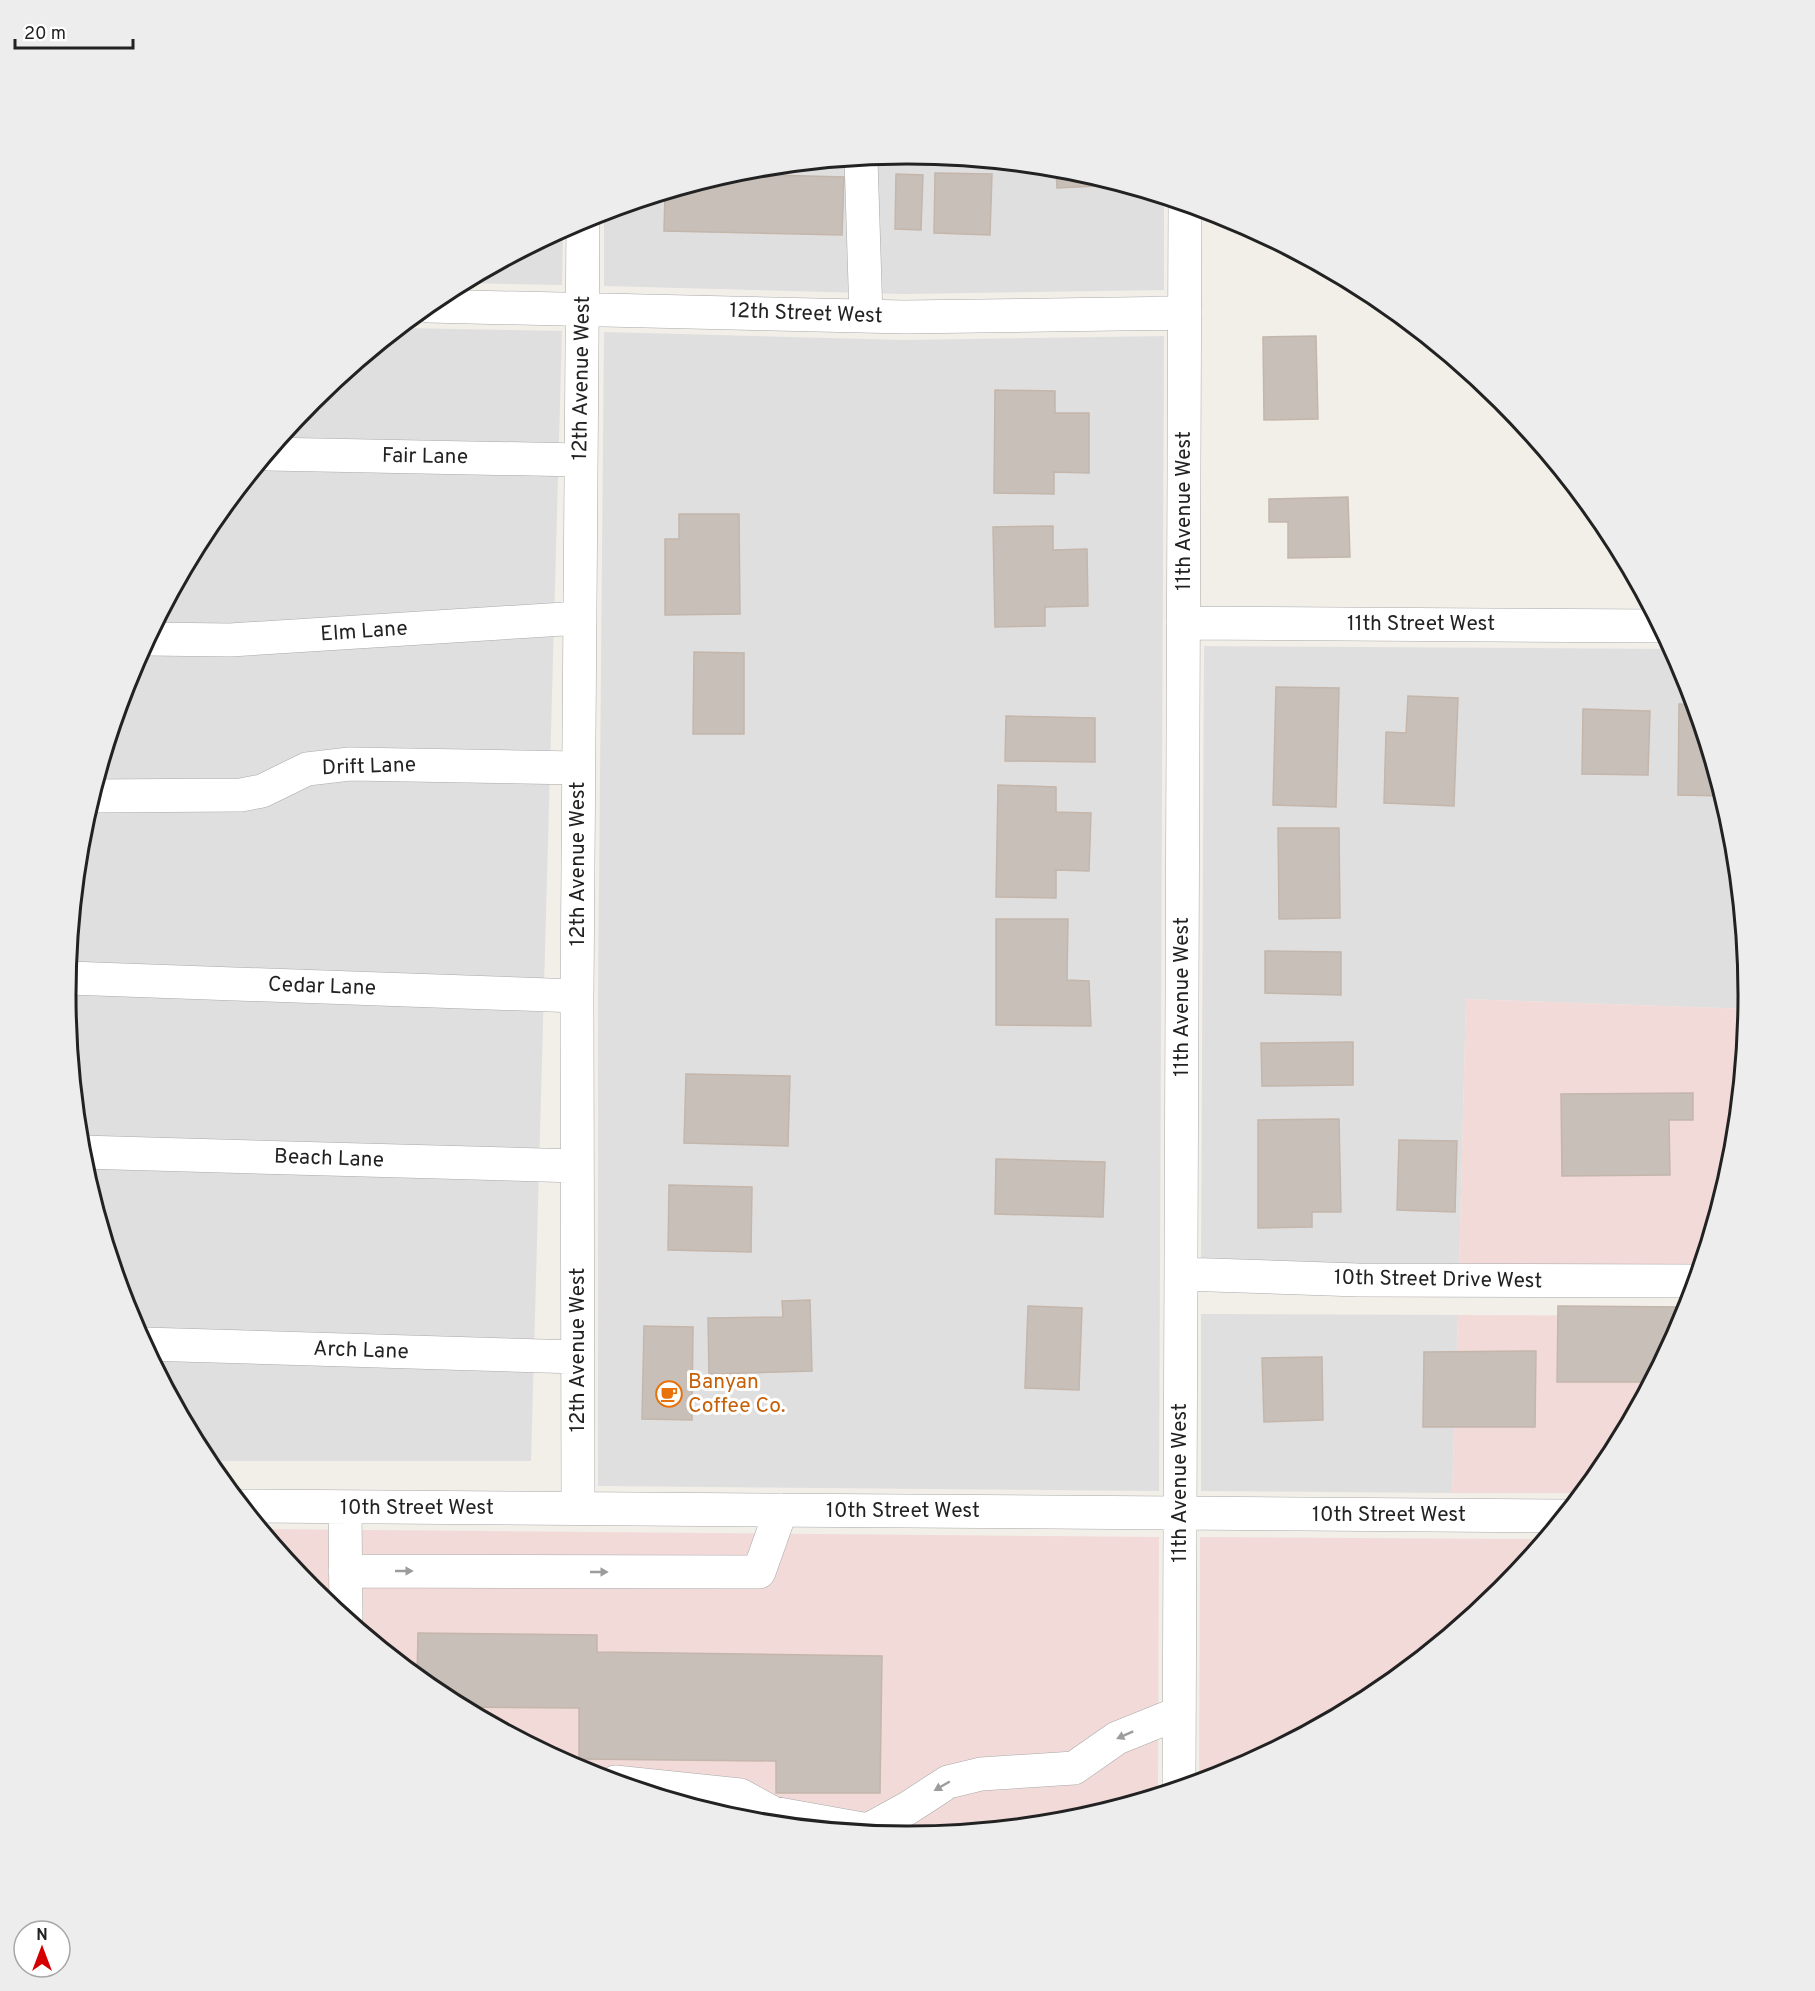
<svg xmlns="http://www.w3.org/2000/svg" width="1815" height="1991" font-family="Overpass,sans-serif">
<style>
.residential{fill:#e0dfdf}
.commercial{fill:#f2dad9}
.building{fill:#c7bfb8;stroke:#c4b6ab;stroke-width:1.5}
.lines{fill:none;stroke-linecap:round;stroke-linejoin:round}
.minor-casing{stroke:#a9a9a9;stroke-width:34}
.minor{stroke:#fff;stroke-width:33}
.oneway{fill:#9c9c9c}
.labels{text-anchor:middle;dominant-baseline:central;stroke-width:6;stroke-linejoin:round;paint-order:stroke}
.street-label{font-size:21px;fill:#222;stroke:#fff}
.food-label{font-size:21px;fill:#c56008;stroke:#fff;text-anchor:start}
.rim{fill:none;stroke:#222;stroke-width:3}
</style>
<rect width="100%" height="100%" fill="#f2efe9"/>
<path class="residential" d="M908 154 1072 170 1164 198V290L904 294 604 286V212L744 170Z
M563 230 562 285 464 283Z
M401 328 562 331 531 1461H207L130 1317 82 1159 66 995 82 831 130 673 208 528 313 400Z
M604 332 903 340 1164 336 1159 1491 598 1486V997Z
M1204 646 1672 649 1685 674 1733 832 1749 995 1748 1009 1466 999 1459 1269 1201 1268Z
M1201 1314 1458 1315 1452 1493 1201 1491Z"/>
<path class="commercial" d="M1466 999 1748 1009 1733 1160 1699 1270 1459 1269Z
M1458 1315 1685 1316 1607 1463 1582 1493H1452Z
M262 1529 1159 1537 1158 1795 1071 1821 907 1837 743 1821 585 1773 440 1695 312 1590Z
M1200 1537 1545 1539 1502 1591 1375 1695 1229 1773 1199 1782Z"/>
<path class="building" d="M1056 169 1098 178V186L1057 188Z
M935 173 992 174 990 235 934 233Z
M730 174 844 177 842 235 664 231 665 194Z
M896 174 923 175 921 230 895 229Z
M1316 336 1318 419 1264 420 1263 337Z
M995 390 1055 391V413H1089V473L1054 472V494L994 493Z
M1348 497 1350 557 1288 558V522H1269V499Z
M679 514H739L740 614 665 615V539H679Z
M1053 526V550L1087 549 1088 606 1045 607V626L995 627 993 527Z
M694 652 744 653V734H693Z
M1276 687 1339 688 1336 807 1273 805Z
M1408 696 1458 698 1454 806 1384 803 1386 732 1406 733Z
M1679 704 1694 705 1722 796 1678 795Z
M1583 709 1650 711 1648 775 1582 774Z
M1006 716 1095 718V762L1005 761Z
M998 785 1056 787V812L1091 813 1089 871 1056 870V898L996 897Z
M1278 828H1339L1340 918 1279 919Z
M996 919H1068L1067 980 1089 981 1091 1026 996 1025Z
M1265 951 1341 952V995L1265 993Z
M1353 1042V1085L1262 1086 1261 1043Z
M686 1074 790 1076 788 1146 684 1143Z
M1693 1093V1120H1669L1670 1175 1562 1176 1561 1094Z
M1339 1119 1341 1212H1312V1227L1258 1228V1120Z
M1399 1140 1457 1141 1455 1212 1397 1210Z
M996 1159 1105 1162 1103 1217 995 1214Z
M669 1185 752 1187 751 1252 668 1250Z
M810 1300 812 1371 709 1374 708 1318 783 1317 782 1301Z
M1028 1306 1082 1308 1079 1390 1025 1388Z
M1558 1306 1688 1307 1650 1382H1557Z
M644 1326 693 1327 692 1420 642 1419Z
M1536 1351 1535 1427H1423L1424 1352Z
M1322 1357 1323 1420 1264 1422 1262 1358Z
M418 1633 597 1635V1652L882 1656 880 1793H776V1761L579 1759V1708L462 1707 440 1695 417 1677Z"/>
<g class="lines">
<g class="minor-casing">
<path id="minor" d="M861 159 866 316
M428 306 904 317 1185 313
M268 454 581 460
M1183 623 1659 626
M148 639 230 640 580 618
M93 796 241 795 262 791 307 769 350 764 579 768
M68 978 577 996
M81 1152 577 1166
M1181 1274 1358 1280 1696 1281
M144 1344 578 1357
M243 1506 1563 1516
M345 1507 346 1618
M578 1509 577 996 583 219
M345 1571 759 1572 781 1510
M615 1782 740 1795 773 1813 868 1830 908 1808 948 1782 981 1774 1074 1768 1117 1738 1179 1713
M1179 1788 1185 205"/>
</g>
<use href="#minor" class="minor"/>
</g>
<defs><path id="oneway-solid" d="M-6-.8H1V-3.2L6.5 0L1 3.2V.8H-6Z" transform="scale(1.5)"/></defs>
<g class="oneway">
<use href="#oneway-solid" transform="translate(404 1571)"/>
<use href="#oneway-solid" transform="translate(599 1572)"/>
<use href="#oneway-solid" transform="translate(1125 1735) rotate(156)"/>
<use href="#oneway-solid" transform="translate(942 1786) rotate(150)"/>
</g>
<defs>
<g id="cafe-ring" transform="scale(1.35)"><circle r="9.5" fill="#fff" stroke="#e8710a" stroke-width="1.5"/><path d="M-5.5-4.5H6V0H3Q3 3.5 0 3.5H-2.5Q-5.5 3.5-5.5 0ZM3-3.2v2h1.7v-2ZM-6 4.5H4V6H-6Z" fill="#e8710a"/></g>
</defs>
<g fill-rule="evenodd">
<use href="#cafe-ring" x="669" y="1394"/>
</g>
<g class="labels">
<g class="street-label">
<text transform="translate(806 314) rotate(2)">12th Street West</text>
<text transform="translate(582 378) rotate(-89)">12th Avenue West</text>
<text transform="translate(425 457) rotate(1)">Fair Lane</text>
<text transform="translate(1184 511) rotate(-90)">11th Avenue West</text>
<text x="1421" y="624">11th Street West</text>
<text transform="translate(364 632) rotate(-4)">Elm Lane</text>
<text transform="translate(369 767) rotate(-2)">Drift Lane</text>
<text transform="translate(578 864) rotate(-90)">12th Avenue West</text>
<text transform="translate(322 987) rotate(2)">Cedar Lane</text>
<text transform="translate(1182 997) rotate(-90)">11th Avenue West</text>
<text transform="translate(329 1159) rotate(2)">Beach Lane</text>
<text transform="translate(1438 1280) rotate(1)">10th Street Drive West</text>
<text transform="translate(578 1350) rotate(-90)">12th Avenue West</text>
<text transform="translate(361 1351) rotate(2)">Arch Lane</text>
<text transform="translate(1180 1483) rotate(-90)">11th Avenue West</text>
<text x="417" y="1508">10th Street West</text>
<text x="903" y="1511">10th Street West</text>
<text x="1389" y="1515">10th Street West</text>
</g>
<g class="food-label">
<text x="688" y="1382">Banyan<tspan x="688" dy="24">Coffee Co.</tspan></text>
</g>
</g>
<path d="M0 0H1815V1991H0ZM76 995a831 831 0 1 1 1662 0a831 831 0 1 1-1662 0Z" fill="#ededed" fill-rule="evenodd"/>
<path class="rim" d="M76 995a831 831 0 1 1 1662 0a831 831 0 1 1-1662 0Z"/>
<g transform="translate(42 1949)"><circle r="28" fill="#ffffff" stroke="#a7a7a7" stroke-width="1.5"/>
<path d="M0-4.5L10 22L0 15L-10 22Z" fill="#d40000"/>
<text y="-9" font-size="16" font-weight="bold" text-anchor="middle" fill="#222222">N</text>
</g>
<path d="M15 39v9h118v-9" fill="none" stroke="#222222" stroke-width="3"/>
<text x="24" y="39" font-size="18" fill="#222222" stroke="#ffffff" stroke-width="4.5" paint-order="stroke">20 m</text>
</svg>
